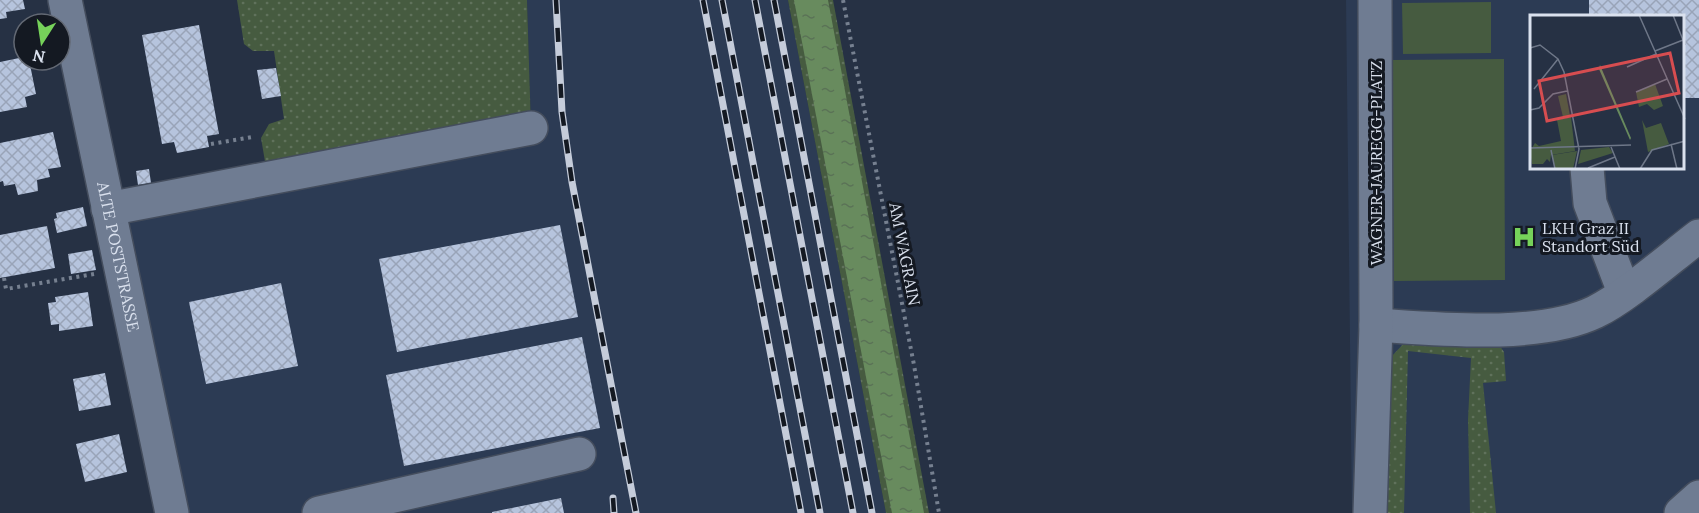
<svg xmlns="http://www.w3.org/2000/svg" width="1699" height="513" font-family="Lora,serif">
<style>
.built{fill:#2c3b54;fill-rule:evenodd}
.grass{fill:url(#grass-dots)}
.pitch{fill:#465b40}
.water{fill:url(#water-ripples)}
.building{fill:url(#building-cross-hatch)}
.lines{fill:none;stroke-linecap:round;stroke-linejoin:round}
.minor-casing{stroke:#444d5d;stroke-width:36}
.path{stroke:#768090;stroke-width:4;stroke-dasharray:3 4.5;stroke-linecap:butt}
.minor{stroke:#6f7c92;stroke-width:33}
.rail-casing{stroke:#c5ccda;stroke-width:7}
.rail{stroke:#141922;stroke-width:4.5;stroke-dasharray:14;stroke-linecap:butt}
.labels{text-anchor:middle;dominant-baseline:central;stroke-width:6;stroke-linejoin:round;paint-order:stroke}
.street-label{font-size:16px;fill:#dae1ee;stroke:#141922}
.poi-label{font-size:16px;fill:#dae1ee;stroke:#141922;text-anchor:start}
.inset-road{fill:none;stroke:#6e7788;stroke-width:1.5}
.view{fill:#d74d50;fill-opacity:0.15;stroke:#d74d50;stroke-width:3}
.inset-edge{fill:none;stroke:#dae1ee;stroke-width:3}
</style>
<defs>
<pattern id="grass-dots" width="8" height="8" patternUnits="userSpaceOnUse" patternTransform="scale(1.5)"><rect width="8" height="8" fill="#465b40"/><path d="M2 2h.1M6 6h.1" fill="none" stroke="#60725c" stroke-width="1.8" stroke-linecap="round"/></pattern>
<pattern id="water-ripples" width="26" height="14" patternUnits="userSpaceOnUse" patternTransform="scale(1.5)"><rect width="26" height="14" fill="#688b5e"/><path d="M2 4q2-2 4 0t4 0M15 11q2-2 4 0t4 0" fill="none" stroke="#5a7256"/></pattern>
<pattern id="building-cross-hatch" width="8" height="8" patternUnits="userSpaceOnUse" patternTransform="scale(1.5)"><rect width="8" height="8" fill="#b6c4dd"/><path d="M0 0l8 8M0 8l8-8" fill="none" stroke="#99a4b8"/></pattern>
</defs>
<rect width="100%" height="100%" fill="#263144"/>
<path class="built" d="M527 0H788L886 513H172L108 209 531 128Z
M1346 0H1699V513H1352ZM1531 16H1682V168H1531Z"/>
<path class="grass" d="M237 0H527L531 128 268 179 261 138 269 124 284 119 274 51H253L244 44Z
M788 0H833L929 513H886Z
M1406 341 1498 343 1504 352 1506 381 1483 383 1496 513H1470L1468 420 1471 358 1408 351 1404 513H1385L1391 357Z"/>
<path class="pitch" d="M1491 2V53L1403 54 1402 3Z
M1504 59 1505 280 1394 281 1392 60Z"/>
<path class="water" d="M794 0H828L924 513H892Z"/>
<path class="building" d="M0 0H23L25 9 6 12 7 18 0 19Z
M1589 0H1699V98H1682V16H1589Z
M199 25 219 134 207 136 209 147 177 153 174 142 162 144 142 35Z
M24 57V60H29L36 94 25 97 27 107 0 112V62Z
M276 68 281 96 262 99 257 70Z
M53 132 61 167 48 169 50 177 37 180 38 191 18 195 15 184 4 186 3 181 0 182V143Z
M149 169 151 183 138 185 136 171Z
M83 207 87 226 57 233 54 219 57 218 56 213Z
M560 225 578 317 397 352 379 259Z
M47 226 55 268 0 278V235Z
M92 250 96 270 71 274 68 254Z
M281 283 298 366 206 384 189 302Z
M88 292 93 326 59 331V324L51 325 48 303 56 302 55 297Z
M582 337 600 428 404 466 386 375Z
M105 373 111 405 79 411 73 379Z
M119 434 127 472 85 482 76 444Z
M561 498 564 513H492V512Z"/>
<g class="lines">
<g class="minor-casing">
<g id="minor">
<path id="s1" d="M65 0 172 513"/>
<path d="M1587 168 1590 203 1624 292"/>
<path d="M108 209 531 128"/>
<path d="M1376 325C1439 329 1539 339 1595 312 1626 297 1670 258 1699 236"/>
<path d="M319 513 579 454"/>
<path d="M1370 513 1376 325 1375 0"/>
<path d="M1681 513 1699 497"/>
</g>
</g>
<path class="path" d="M843 0 914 365 939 513
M211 144 252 137
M4 278 6 289 94 274"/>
<use href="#minor" class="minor"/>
<g class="rail-casing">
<path id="rail" d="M556 0 562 112 572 182 636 513
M703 0 801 513
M722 0 820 513
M755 0 853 513
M774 0 872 513
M613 498 614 513"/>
</g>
<use href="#rail" class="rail"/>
</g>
<defs>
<g id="hospital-bare" transform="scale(1.8)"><path d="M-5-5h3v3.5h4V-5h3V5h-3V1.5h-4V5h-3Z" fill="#76d25a" stroke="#141922" stroke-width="2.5" paint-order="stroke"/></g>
</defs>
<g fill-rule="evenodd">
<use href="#hospital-bare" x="1524" y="237"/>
</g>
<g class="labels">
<g class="street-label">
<text transform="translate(1376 163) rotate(-90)">WAGNER-JAUREGG-PLATZ</text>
<text transform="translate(905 254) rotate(79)">AM WAGRAIN</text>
<text stroke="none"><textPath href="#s1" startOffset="262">ALTE POSTSTRASSE</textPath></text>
</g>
<g class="poi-label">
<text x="1542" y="228">LKH Graz II<tspan x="1542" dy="18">Standort Süd</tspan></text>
</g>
</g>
<g transform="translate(1530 15)">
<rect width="154" height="154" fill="#263144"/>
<path d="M125 69 133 91 124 95 117 89 109 92 106 77ZM112 105 116 113 131 108 139 129 118 137ZM79 132 83 138 48 149 51 135ZM47 136 43 154H25L22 140Z" fill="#465b40"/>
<path d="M41 102 45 136 21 140 20 147 17 144 13 149H2L0 136 5 128 9 131 31 126 27 105Z" fill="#465b40"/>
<path d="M36 79 40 101 33 102 28 81Z" fill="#465b40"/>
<path d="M70 50 101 123 100 125 69 54Z" fill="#688b5e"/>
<path class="inset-road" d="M109 0 155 104M143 0 155 30M0 33 10 30 28 44 34 57 49 134 45 154M125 36 153 25M97 52 126 39M4 74 28 44M106 77 137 64M0 95 9 93 23 79 37 76M141 129 147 154M81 132 90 154M0 133 101 130M21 135 25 154M58 153 85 142M110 154 122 135 155 126"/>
<path class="view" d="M140 38 149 78 17 106 9 66Z"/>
<rect width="154" height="154" class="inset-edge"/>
</g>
<g transform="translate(42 42) rotate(192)"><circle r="28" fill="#141922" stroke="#636974" stroke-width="1.5"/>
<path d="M0-4.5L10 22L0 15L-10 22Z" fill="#76d25a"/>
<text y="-9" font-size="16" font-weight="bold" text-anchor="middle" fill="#dae1ee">N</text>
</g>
</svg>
